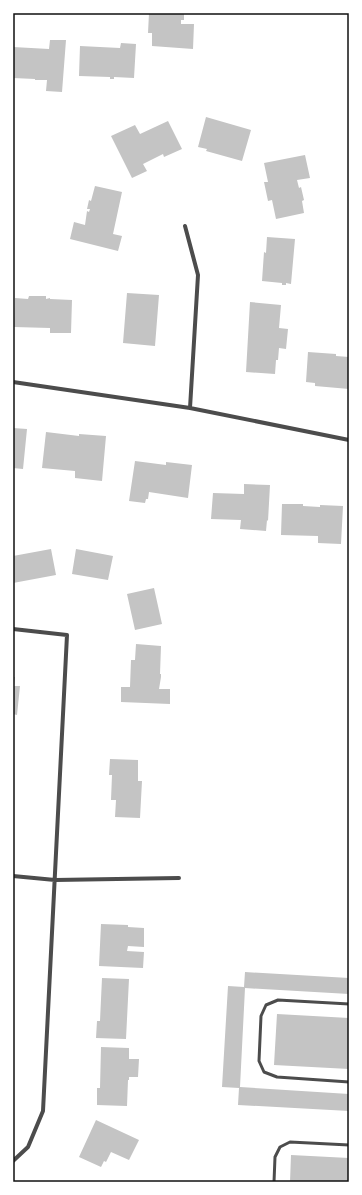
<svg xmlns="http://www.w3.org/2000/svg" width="362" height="1195" font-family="Montserrat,sans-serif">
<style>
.building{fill:#c4c4c4}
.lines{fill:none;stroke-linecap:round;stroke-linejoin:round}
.service{stroke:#4c4c4c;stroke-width:3}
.minor{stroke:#4c4c4c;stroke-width:4}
.neatline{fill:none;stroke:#111;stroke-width:1.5}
</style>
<rect width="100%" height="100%" fill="#fff"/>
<path class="building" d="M149 13H184V20H181V24H194L193 49 152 46V33H148Z
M50 40H66L62 92 46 91 47 80H35V79L13 78V47L49 49Z
M121 43 136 44 134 78 114 77V79H110V77L79 76 80 46 120 48Z
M206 117 251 130 242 161 206 151 207 149 198 147Z
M168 121 182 149 164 157 163 154 143 164 147 171 132 178 111 136 135 125 140 134Z
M305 155 310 178 297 180 299 188 301 187 304 200 302 201 304 213 276 219 272 200 268 201 264 182H268L264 163Z
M95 186 122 192 113 234 122 236 118 251 70 239 74 222 85 225 87 211 89 212 90 209H87L89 200 91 201Z
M267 237 295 239 291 284 286 283V285H282V283L262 281 264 252 266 253Z
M127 293 159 295 155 346 123 343Z
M29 296H46V299L50 298V299L72 300 71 333H50V328L14 327 15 298 28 299Z
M250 302 281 305 279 328 288 329 286 349 279 348 278 360H276L275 374 246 372Z
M308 352 336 354V356L349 357V389L315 386V383L306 382Z
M13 428 27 429 23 469 13 468Z
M46 432 79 436V434L106 436 102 481 75 478V471L42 468Z
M135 461 166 465V462L192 465 188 498 149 492 148 499H146L145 503 129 501Z
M244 484 270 485 268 521 267 520 266 531 240 529 241 520 211 519 213 493 244 494Z
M282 504H303V506L320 507V505L343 506 341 544 318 543V536L281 535Z
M51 549 56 575 13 583V556Z
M76 549 113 556 108 580 72 574Z
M154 588 162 624 135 630 127 594Z
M136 644 161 646 160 674H161V677L159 689H170V704L121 702V687H130L131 660H135Z
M13 677H15L14 686H20L17 715 13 714Z
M110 759 138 760V781H142L140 818 115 817 116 800H111L112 775H109Z
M101 924 128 925V927L144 928V947L128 946 127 951 144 952 143 968 99 966Z
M245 972 349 978V994L245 988 240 1087 349 1094V1111L238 1105 239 1088 222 1087 228 986 244 987Z
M102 978 129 979 126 1039 96 1038 97 1021H100Z
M277 1014 349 1018V1069L274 1065Z
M101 1047 129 1048V1059H139L138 1077H129V1080H128L127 1106 97 1105V1088H100Z
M96 1120 139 1140 129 1160 111 1152 106 1162 104 1161 101 1167 79 1157Z
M291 1155 349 1158V1182H290Z"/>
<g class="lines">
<path class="service" d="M349 1004 278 1000 266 1005 261 1016 259 1061 264 1072 277 1077 349 1082
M274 1182 275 1157 280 1147 290 1142 349 1145"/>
<path class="minor" d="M185 226 198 275 190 408
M13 382 190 408 349 440
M13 629 67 635 43 1111 28 1147 13 1161
M13 876 55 880 179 878"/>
</g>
<rect width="362" height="1195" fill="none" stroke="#ffffff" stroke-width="28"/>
<rect x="14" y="14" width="334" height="1167" class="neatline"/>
</svg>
